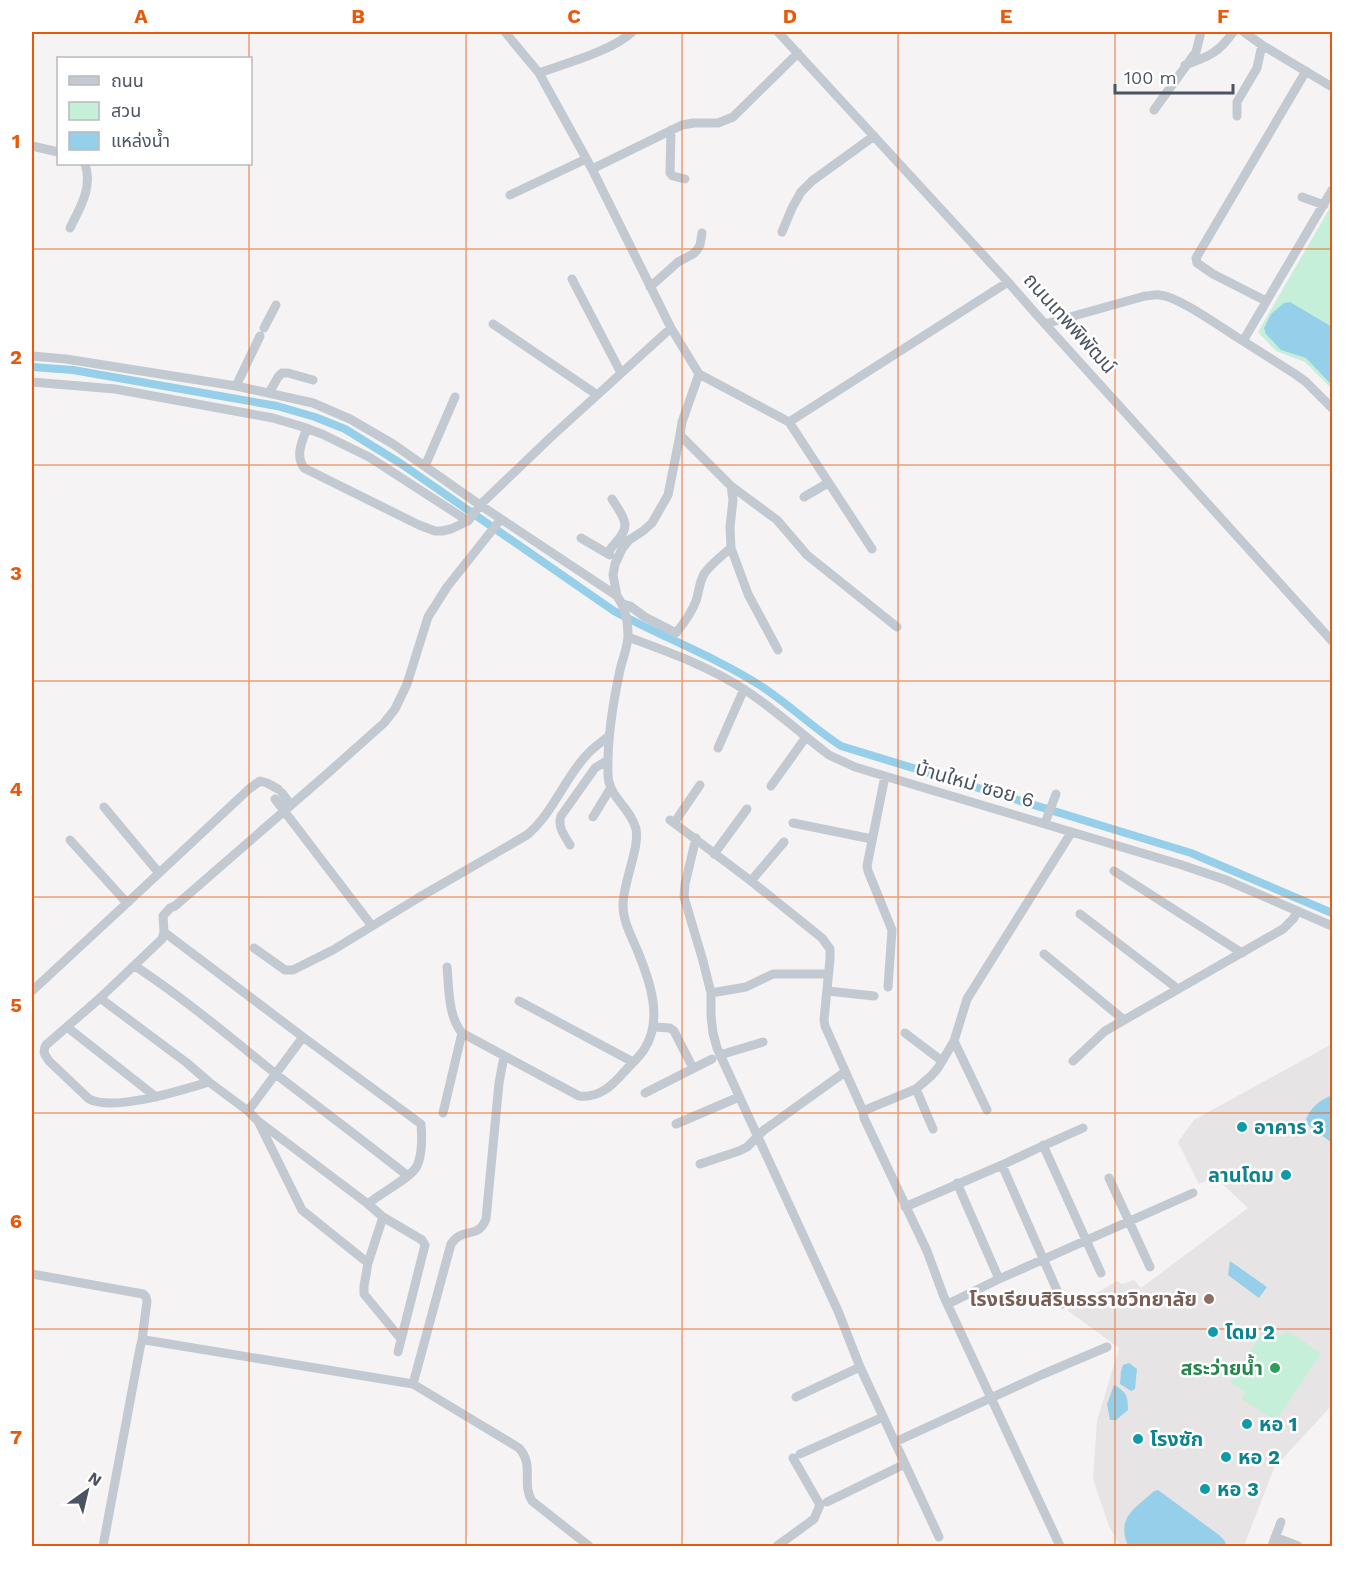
<svg xmlns="http://www.w3.org/2000/svg" width="1364" height="1578" font-family="'Work Sans','Noto Sans Thai',sans-serif">
<style>
.education{fill:#e6e4e5}
.green{fill:#c5efd9}
.water{fill:#95cfe9}
.lines{fill:none;stroke-linecap:round;stroke-linejoin:round}
.canal{stroke:#95cfe9;stroke-width:8}
.minor{stroke:#c2c9d1;stroke-width:9}
.grid{fill:none;stroke:#e8590c;stroke-width:1.5;stroke-opacity:0.55}
.culture-dot{fill:#0f9aa8;stroke:#fff;stroke-width:2}
.education-dot{fill:#8d6e63;stroke:#fff;stroke-width:2}
.leisure-dot{fill:#2e9e5b;stroke:#fff;stroke-width:2}
.labels{text-anchor:middle;dominant-baseline:central;stroke-width:5;stroke-linejoin:round;paint-order:stroke}
.street-label{font-size:20px;fill:#4b5460;stroke:#fff}
.culture-label{font-size:20px;font-weight:bold;fill:#0d838f;stroke:#fff;text-anchor:start}
.education-label{font-size:20px;font-weight:bold;fill:#785e54;stroke:#fff;text-anchor:end}
.leisure-label{font-size:20px;font-weight:bold;fill:#27864d;stroke:#fff;text-anchor:end}
.neatline{fill:none;stroke:#e8590c;stroke-width:2}
.grid-label{font-size:20px;text-anchor:middle;font-weight:bold;fill:#e8590c}
</style>
<rect width="100%" height="100%" fill="#f5f3f3"/>
<path class="education" d="M1332 1044V1405L1274 1468 1244 1546H1120L1109 1526 1093 1479 1097 1421 1119 1348 1067 1310 1117 1281 1122 1284 1134 1280 1141 1288 1248 1208 1215 1177 1199 1184 1178 1142 1194 1120Z"/>
<path class="green" d="M1332 204V389L1305 362 1276 351 1258 332Z
M1267 1326 1282 1336 1286 1330 1321 1353 1276 1421 1242 1399 1245 1392 1230 1382Z"/>
<path class="water" d="M1290 302 1332 327V385L1306 358 1281 350 1266 334 1264 328 1271 314 1284 303Z
M1332 1095V1143L1309 1126 1306 1119C1312 1106 1319 1101 1332 1095Z
M1230 1261 1267 1287 1259 1298 1228 1275Z
M1129 1363 1137 1369 1135 1389 1131 1391 1120 1384 1121 1371 1123 1365Z
M1114 1385C1127 1392 1128 1397 1128 1410L1116 1420H1110L1107 1404Z
M1158 1490 1219 1535 1224 1540 1227 1546H1128C1116 1517 1135 1509 1154 1491Z"/>
<g class="lines">
<path class="canal" d="M32 367 73 370 277 406 315 417 345 429 400 463 614 611C662 637 714 656 761 686 789 704 813 728 841 746L1191 853 1332 913"/>
<path class="minor" d="M505 32 539 73 592 169 671 328 699 374 789 422 872 549
M778 32 1008 282 1036 314 1332 641
M1244 32 1262 45 1332 87
M1185 65C1208 57 1220 52 1233 32
M539 73C564 64 614 50 632 32
M1154 110 1196 52 1201 32
M1237 116V102L1257 68 1262 45
M671 130 670 173 673 176 685 179
M32 146 58 152
M592 169 682 125 694 123H718L733 117 798 53
M510 195 586 159
M1302 197 1324 205
M70 228C80 208 93 187 85 164
M782 232 792 208 801 192 812 181 874 136
M572 279 621 373
M650 287 678 262 693 254 697 250 700 245 702 233
M1266 301 1213 274 1197 263 1196 258 1306 71
M493 324 596 394
M1045 324 1145 296C1150 296 1155 294 1160 295 1180 297 1223 329 1243 341L1332 190
M264 328 276 305
M1243 341 1295 374 1306 382 1332 408
M32 356 66 359 236 386 313 403 350 419 393 444 480 505 617 596C625 607 628 622 628 635 628 648 621 662 619 675 612 708 607 741 608 774 608 797 631 808 636 829 640 847 623 883 623 905 623 922 632 937 638 952 650 981 663 1019 645 1048 640 1057 631 1064 624 1072 612 1086 599 1098 579 1096L462 1033C448 1016 449 988 447 967
M32 382 115 389 273 418 300 426 322 434 369 457 468 521
M236 386 260 336
M269 393 278 377 282 373H288L313 380
M789 422 1008 282
M307 428C302 442 295 455 304 468L419 525 435 531H442L451 529 468 521 480 505 551 437 671 328
M680 435 731 486 777 520 807 555 897 627
M425 466 455 397
M731 486 733 500 730 527 731 548 748 594 778 650
M804 497 828 483
M581 538 610 555
M607 553C629 527 631 528 612 499
M617 596 613 575 615 564 622 549 629 540 643 531 652 523 668 495 680 435 682 422 699 374
M623 604 630 606 645 617 676 633C684 623 691 614 696 601 699 592 699 583 704 574 711 564 721 556 731 548
M628 637C668 652 709 666 745 690 775 709 801 734 829 755L855 767 918 786 1182 865 1226 880 1332 926
M718 748 744 689
M885 776 867 866 868 871 892 930 888 987
M771 786 806 737
M282 793 291 805
M275 799 372 926
M104 807 159 873
M593 817 610 789
M670 820 751 881 822 938 830 949V959L824 1020 825 1026 863 1111 864 1118 927 1251 944 1297 1060 1546
M674 823 700 785
M793 823 872 839
M1045 823 1056 794
M696 838 685 884 684 897 703 961 711 993V1016L713 1033 717 1048 838 1311 860 1367 939 1537
M70 840 127 903
M570 845C565 836 557 827 561 816L595 768 608 760
M714 854 747 809
M1114 871 1242 953
M751 881 784 842
M1080 914 1178 989
M164 932 303 1037 248 1111
M254 948 285 970H293L333 950 418 898 527 835C552 814 563 782 584 758 591 749 600 743 609 736
M1044 954 1124 1020
M135 966C185 999 230 1037 277 1075 321 1109 365 1142 408 1176
M32 991 127 903 249 789 260 781 267 783 278 789
M828 991 874 996
M711 993 746 987 773 974H828
M100 998 187 1063 209 1082 248 1111 258 1121 368 1204
M519 1001 633 1062
M67 1027 156 1097
M654 1027 670 1028 674 1031 693 1068
M905 1033 942 1061
M954 1041 987 1110
M720 1055 763 1042
M1073 1061 1105 1031 1283 929 1293 919 1298 911
M209 1082C182 1090 114 1112 89 1099L49 1061C45 1055 42 1052 46 1045L100 998 162 939 164 932 163 916 170 908 175 906 328 773 384 723 395 709 407 684 428 617 447 587 501 519
M916 1089 933 1129
M645 1093 712 1059
M863 1111 916 1089 931 1076 938 1068 954 1041 967 999 1071 833
M443 1113 462 1033
M258 1121 302 1210 368 1263 383 1217 368 1204C380 1193 410 1179 417 1166 422 1155 422 1136 421 1124L303 1037
M676 1124 739 1097
M1043 1145 1101 1273
M700 1164 739 1151 747 1147 764 1130 845 1072
M1002 1165 1063 1304
M1109 1178 1150 1267
M957 1183 999 1279
M905 1207 1002 1165 1036 1149 1083 1128
M383 1217 422 1240 425 1245 398 1352
M368 1263 364 1286V1294L401 1339
M32 1274 143 1294 146 1297 147 1301 142 1340
M948 1304 999 1279 1193 1193
M413 1384 451 1244C463 1226 478 1240 486 1219L499 1083 504 1056
M796 1397 860 1367
M895 1442 1041 1375 1107 1347
M800 1454 883 1417
M827 1502 905 1464
M1275 1537 1298 1546
M103 1546 140 1348 142 1340H145L413 1384 519 1448C535 1466 521 1483 532 1501L589 1546
M777 1546 814 1519 820 1505 793 1458
M1272 1546 1281 1522"/>
</g>
<path class="grid" d="M249 32V58M466 32V1546M682 32V1546M898 32V1546M1115 32V1546M249 164V1546M32 249H1332M32 465H1332M32 681H1332M32 897H1332M32 1113H1332M32 1329H1332"/>
<g class="culture-dot">
<circle cx="1242" cy="1127" r="6"/>
<circle cx="1286" cy="1175" r="6"/>
<circle cx="1213" cy="1332" r="6"/>
<circle cx="1247" cy="1424" r="6"/>
<circle cx="1138" cy="1439" r="6"/>
<circle cx="1226" cy="1457" r="6"/>
<circle cx="1205" cy="1489" r="6"/>
</g>
<circle class="education-dot" cx="1209" cy="1299" r="6"/>
<circle class="leisure-dot" cx="1275" cy="1368" r="6"/>
<g class="labels">
<g class="street-label">
<text transform="translate(1070 323) rotate(48)">ถนนเทพพิพัฒน์</text>
<text transform="translate(975 784) rotate(16)">บ้านใหม่ ซอย 6</text>
</g>
<g class="culture-label">
<text x="1254" y="1127">อาคาร 3</text>
<text x="1274" y="1175" text-anchor="end">ลานโดม</text>
<text x="1225" y="1332">โดม 2</text>
<text x="1259" y="1424">หอ 1</text>
<text x="1150" y="1439">โรงซัก</text>
<text x="1238" y="1457">หอ 2</text>
<text x="1217" y="1489">หอ 3</text>
</g>
<g class="education-label">
<text x="1197" y="1299">โรงเรียนสิรินธรราชวิทยาลัย</text>
</g>
<g class="leisure-label">
<text x="1263" y="1368">สระว่ายน้ำ</text>
</g>
</g>
<rect width="1364" height="1578" fill="none" stroke="#ffffff" stroke-width="66"/>
<rect x="57" y="57" width="195" height="108" fill="#ffffff" stroke="#b7bbbf" stroke-width="1.5"/>
<rect x="69" y="76" width="30" height="9" fill="#c2c9d1" stroke="#b7bbbf" stroke-width="1.5"/>
<text x="111" y="87" font-size="18" fill="#4b5460">ถนน</text>
<rect x="69" y="102" width="30" height="18" fill="#c5efd9" stroke="#b7bbbf" stroke-width="1.5"/>
<text x="111" y="117" font-size="18" fill="#4b5460">สวน</text>
<rect x="69" y="132" width="30" height="18" fill="#95cfe9" stroke="#b7bbbf" stroke-width="1.5"/>
<text x="111" y="147" font-size="18" fill="#4b5460">แหล่งน้ำ</text>
<g transform="translate(87 1491) rotate(34)" stroke="#ffffff" stroke-width="4.5" paint-order="stroke">
<path d="M0-4.5L10 22L0 15L-10 22Z" fill="#4b5460"/>
<text y="-9" font-size="16" font-weight="bold" text-anchor="middle" fill="#4b5460">N</text>
</g>
<path d="M1115 84v9h118v-9" fill="none" stroke="#4b5460" stroke-width="3"/>
<text x="1124" y="84" font-size="18" fill="#4b5460" stroke="#ffffff" stroke-width="4.5" paint-order="stroke">100 m</text>
<rect x="33" y="33" width="1298" height="1512" class="neatline"/>
<g class="grid-label">
<text x="141" y="23">A</text>
<text x="358" y="23">B</text>
<text x="574" y="23">C</text>
<text x="790" y="23">D</text>
<text x="1006" y="23">E</text>
<text x="1223" y="23">F</text>
<text x="16" y="148">1</text>
<text x="16" y="364">2</text>
<text x="16" y="580">3</text>
<text x="16" y="796">4</text>
<text x="16" y="1012">5</text>
<text x="16" y="1228">6</text>
<text x="16" y="1444">7</text>
</g>
</svg>
